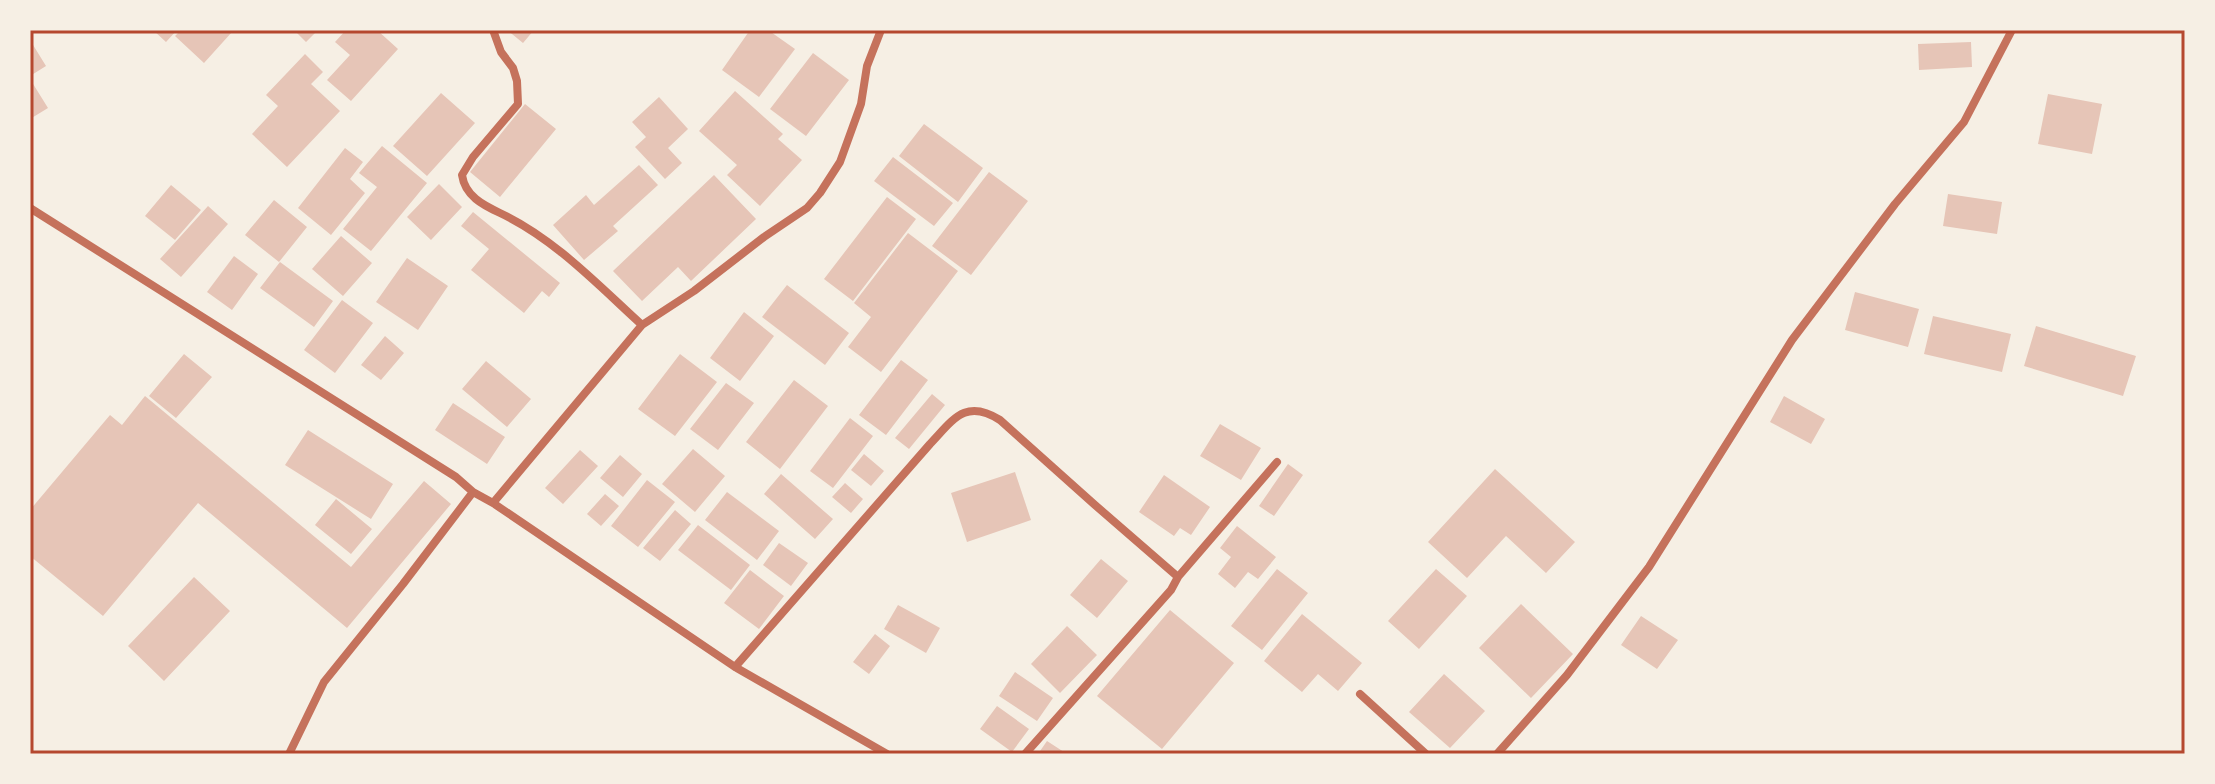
<svg xmlns="http://www.w3.org/2000/svg" width="2215" height="784" font-family="'Space Grotesk',sans-serif">
<style>
.building{fill:#e6c5b7}
.lines{fill:none;stroke-linecap:round;stroke-linejoin:round}
.minor{stroke:#c5725c;stroke-width:8}
.neatline{fill:none;stroke:#b5482f;stroke-width:3}
</style>
<rect width="100%" height="100%" fill="#f6efe4"/>
<path class="building" d="M153 30H177L166 42Z
M181 30H230L232 32 204 63 175 36Z
M294 30H318L306 42Z
M346 30H377L398 49 351 101 327 80 350 55 335 42Z
M507 30H534L523 43Z
M750 30H768L795 49 759 97 722 70Z
M30 40 46 66 30 76Z
M1971 42 1972 67 1919 70 1918 44Z
M813 53 849 80 806 136 770 109Z
M305 54 323 72 311 84 340 111 287 167 252 134 278 106 266 95Z
M30 79 48 108 30 119Z
M735 91 783 134 778 139 802 160 760 206 727 175 737 165 699 131Z
M441 93 475 123 427 176 393 146Z
M2048 94 2102 104 2092 154 2038 144Z
M659 97 688 129 668 148 682 163 665 179 635 147 646 137 632 122Z
M525 104 556 129 500 197 470 172Z
M924 124 983 168 958 202 899 156Z
M382 146 427 183 371 251 343 229 377 187 359 173Z
M345 148 363 162 350 179 365 193 331 235 298 208Z
M893 157 953 203 934 226 874 181Z
M639 165 658 185 613 226 618 231 584 260 553 225 586 195 594 205Z
M989 172 1028 201 971 275 932 246Z
M714 175 756 219 691 281 678 267 642 301 613 271Z
M439 184 462 207 431 240 407 217Z
M171 185 201 210 175 240 145 216Z
M1948 194 2002 202 1997 234 1943 226Z
M887 197 916 219 853 301 824 279Z
M274 200 307 227 279 262 245 235Z
M208 206 228 224 181 277 160 259Z
M473 212 560 283 549 297 542 291 524 313 471 270 489 249 461 226Z
M908 233 958 271 881 372 848 347 871 317 854 303Z
M341 236 372 263 343 296 312 269Z
M234 256 258 274 232 310 207 292Z
M407 258 448 286 418 330 376 302Z
M280 262 333 301 314 327 260 288Z
M787 285 849 333 825 365 762 317Z
M1855 292 1919 309 1908 347 1845 330Z
M342 300 373 323 335 373 304 350Z
M744 312 774 336 740 381 710 358Z
M1933 316 2011 334 2002 372 1924 354Z
M2036 326 2136 356 2123 396 2024 366Z
M385 336 404 353 381 380 361 365Z
M184 354 212 377 176 418 149 396Z
M680 354 717 382 675 436 638 409Z
M901 360 928 380 886 435 859 415Z
M486 361 531 399 507 427 462 389Z
M794 380 828 406 780 469 746 442Z
M726 383 754 403 718 450 690 429Z
M932 394 945 405 909 449 895 438Z
M145 396 351 567 424 481 451 504 347 628 198 503 103 616 30 556V510L110 415 122 425Z
M1784 396 1825 419 1811 444 1770 422Z
M453 403 505 437 487 464 435 430Z
M850 418 873 436 833 488 810 471Z
M1220 424 1261 448 1241 480 1200 456Z
M308 430 393 484 371 519 285 465Z
M693 449 725 476 695 512 662 484Z
M580 450 598 466 563 504 545 488Z
M864 454 884 471 871 486 851 470Z
M620 455 642 474 623 497 600 478Z
M1288 464 1303 475 1274 516 1259 506Z
M1495 469 1575 542 1546 573 1506 536 1467 578 1428 542Z
M1015 472 1031 520 967 542 951 493Z
M781 474 833 519 815 539 764 494Z
M1164 475 1210 507 1191 535 1180 528 1174 536 1139 512Z
M647 480 675 502 638 547 611 526Z
M845 483 863 499 851 513 832 497Z
M727 492 779 531 757 560 705 520Z
M605 494 619 506 601 526 587 514Z
M336 499 372 529 351 554 315 525Z
M675 510 691 524 660 561 643 548Z
M698 525 750 565 731 590 678 550Z
M1237 526 1276 557 1258 579 1248 572 1235 588 1218 574 1231 557 1220 548Z
M779 543 808 563 791 586 763 565Z
M1101 559 1128 581 1097 618 1070 595Z
M1277 569 1308 593 1262 650 1231 626Z
M1436 569 1467 596 1419 649 1388 621Z
M750 570 784 596 759 629 724 603Z
M194 577 230 611 164 681 128 646Z
M1521 604 1573 654 1531 698 1479 648Z
M898 605 940 628 926 653 884 629Z
M1170 610 1234 663 1162 749 1097 696Z
M1302 614 1362 663 1338 691 1318 674 1302 692 1264 661Z
M1641 616 1678 640 1657 669 1621 645Z
M1067 626 1097 655 1060 693 1031 664Z
M875 634 890 646 869 674 853 662Z
M1015 672 1053 698 1037 721 999 696Z
M1444 674 1485 711 1450 748 1409 712Z
M997 706 1029 729 1012 752 980 729Z
M1047 741 1067 754H1038Z"/>
<g class="lines">
<path class="minor" d="M493 30 501 52 513 68 517 81 518 104 473 157 462 175C465 196 483 205 500 213 555 239 598 285 642 325
M30 208 456 477 473 492 493 503 735 667 887 754
M493 503 642 325 694 291 764 237 807 208 820 193 840 162 861 104 867 66 881 30
M735 667 930 444C953 420 965 398 1000 420L1095 505 1178 577
M1360 694 1426 754
M289 754 324 682 403 584 473 492
M1025 754 1171 590 1178 577 1277 462
M1497 754 1567 675 1649 567 1792 340 1895 204 1964 122 2012 30"/>
</g>
<rect width="2215" height="784" fill="none" stroke="#f6efe4" stroke-width="64"/>
<rect x="32" y="32" width="2151" height="720" class="neatline"/>
</svg>
